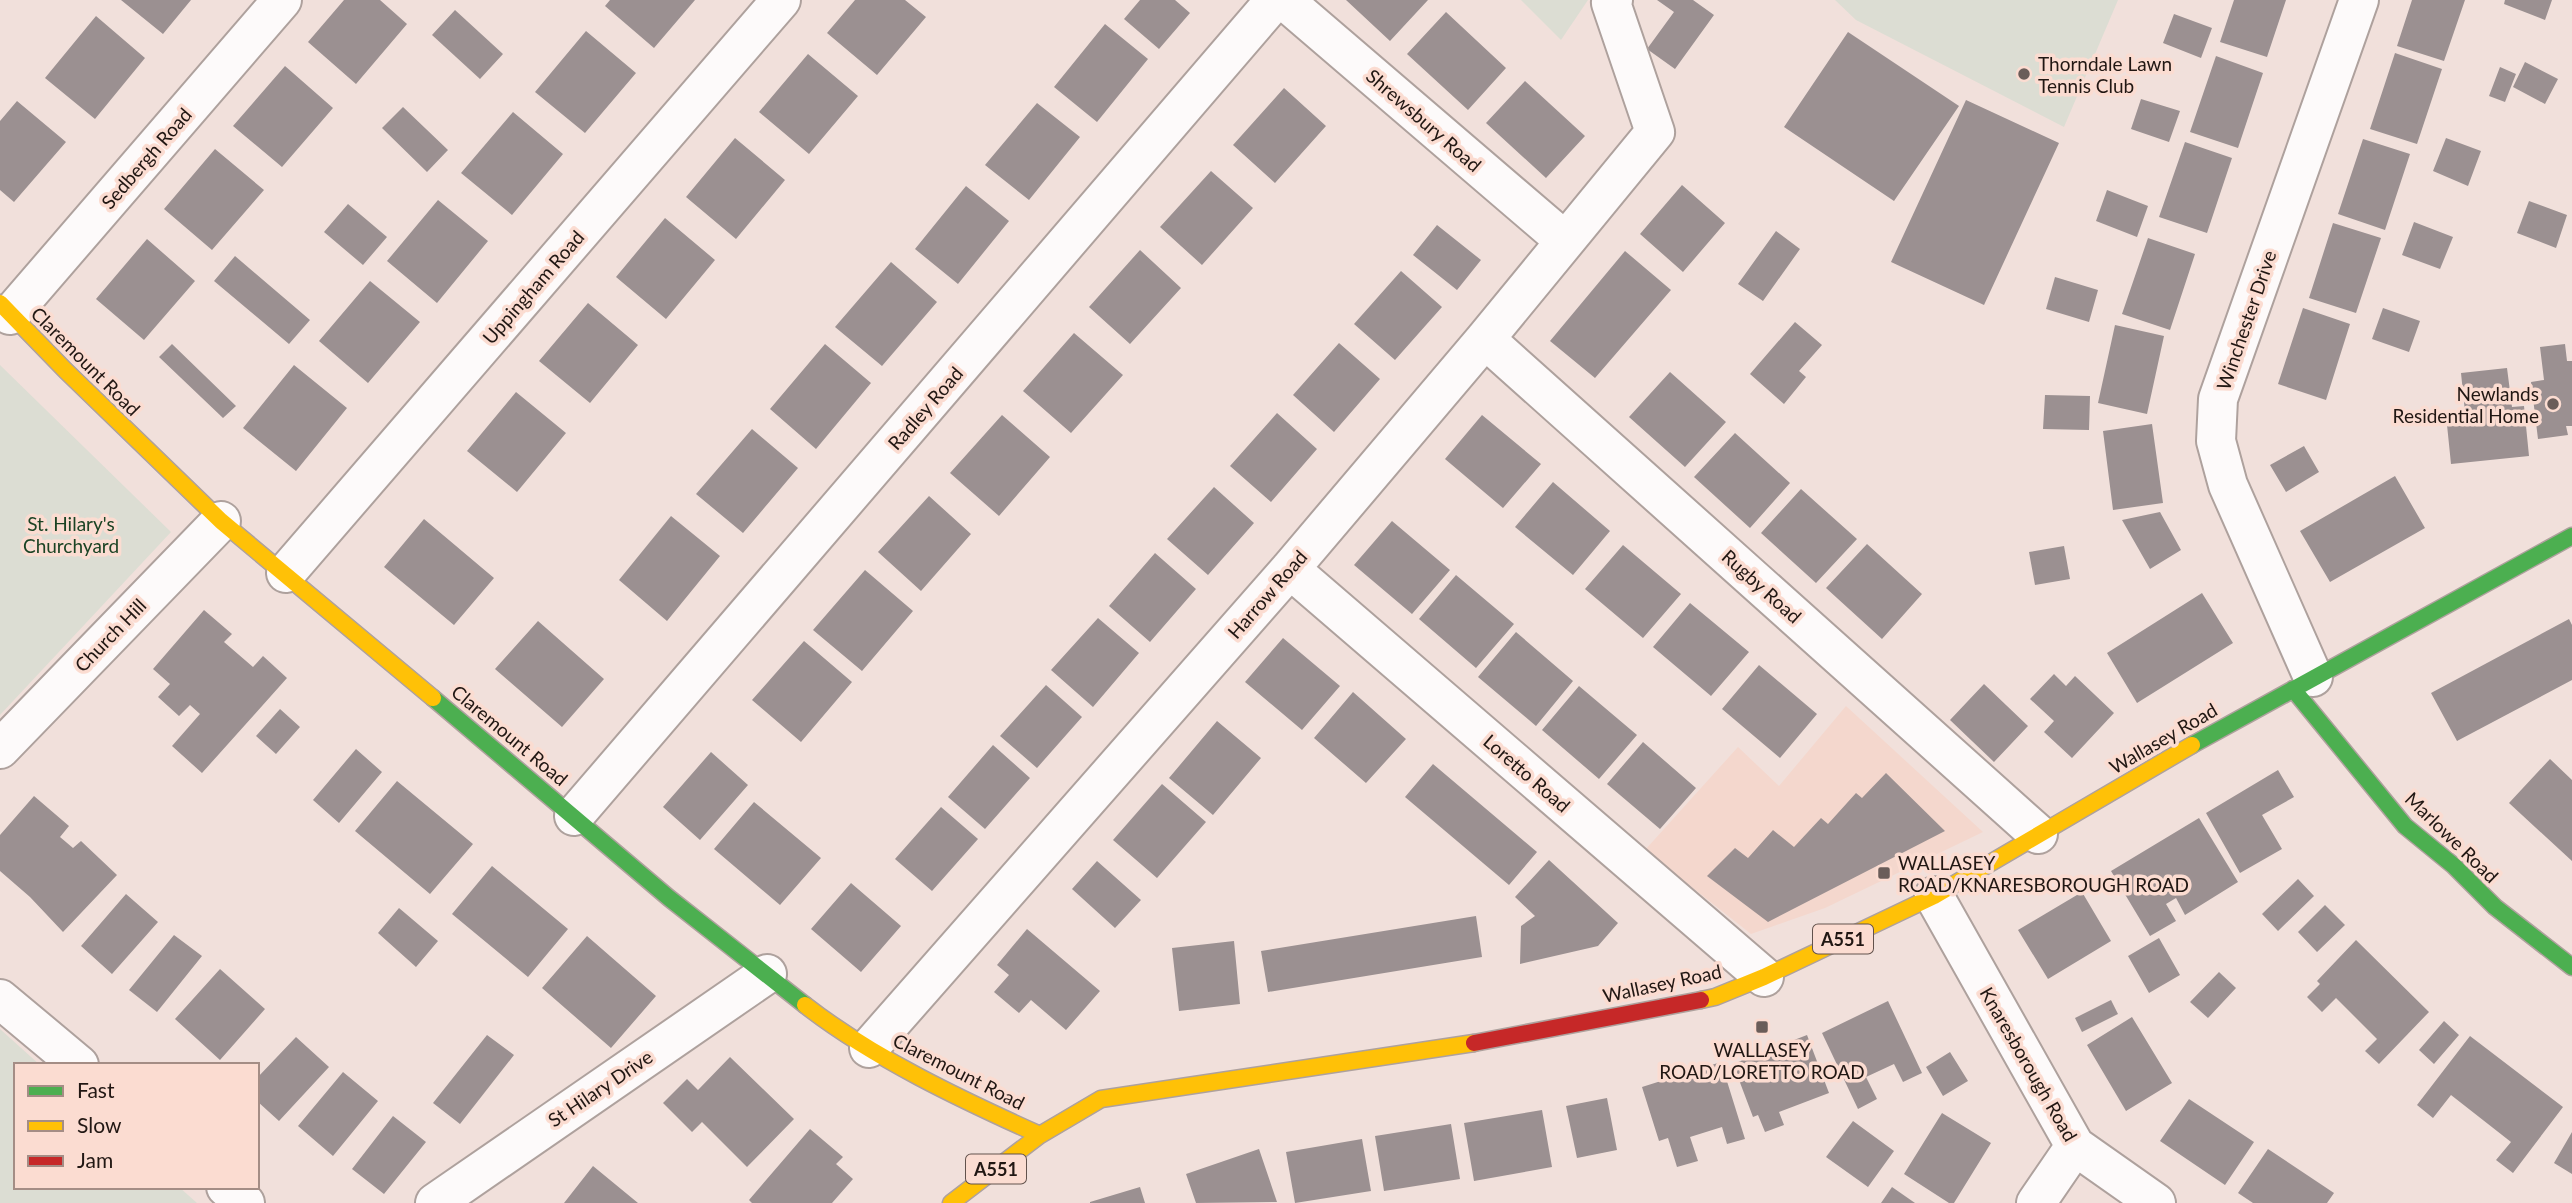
<svg xmlns="http://www.w3.org/2000/svg" width="2572" height="1203" font-family="Lato,sans-serif">
<style>
.built{fill:#f4d7cd}
.green{fill:#dcddd3}
.building{fill:#9b9091}
.lines{fill:none;stroke-linecap:round;stroke-linejoin:round}
.street-casing{stroke:#aea19d;stroke-width:42}
.fast-casing{stroke:#aea19d;stroke-width:19}
.slow-casing{stroke:#aea19d;stroke-width:19}
.jam-casing{stroke:#aea19d;stroke-width:19}
.street{stroke:#fdfafa;stroke-width:38}
.fast{stroke:#4caf50;stroke-width:16}
.slow{stroke:#ffc107;stroke-width:16}
.jam{stroke:#c62828;stroke-width:16}
.poi-dot{fill:#6a5d59;stroke:#fbdcd1;stroke-width:2.5}
.labels{text-anchor:middle;dominant-baseline:central;stroke-width:7;stroke-linejoin:round;paint-order:stroke}
.shield{fill:#fbdcd1;stroke:#62524c;stroke-width:2}
.shield-label{font-size:18px;font-weight:bold;fill:#211713}
.poi-label{font-size:19px;fill:#211713;stroke:#fbdcd1;text-anchor:start}
.street-label{font-size:19px;fill:#211713;stroke:#fbdcd1}
.park-label{font-size:19px;fill:#1b4324;stroke:#fbdcd1}
</style>
<rect width="100%" height="100%" fill="#f1e0db"/>
<path class="built" d="M1846 706 1983 832 1825 908 1751 934 1645 850 1738 747 1779 786Z"/>
<path class="green" d="M1521 0H1588L1561 40Z
M1835 0H2118L2064 127 1856 20Z
M0 365 171 532 0 715Z
M0 1029 40 1065H16V1187H179L197 1203H0Z"/>
<path class="building" d="M121 0H191L163 34Z
M344 0H380L407 24 356 84 308 42Z
M610 0H695L654 48 605 6Z
M855 0H905L926 17 877 75 827 33Z
M1140 0H1175L1190 13 1159 49 1124 19Z
M1346 0H1428L1390 41Z
M1657 0H1693L1714 15 1675 69 1647 49 1674 12Z
M2234 0H2286L2267 57 2220 42Z
M2412 0H2465L2444 61 2397 46Z
M2505 0H2552L2545 20 2504 4Z
M455 10 503 54 480 79 432 35Z
M1446 12 1506 68 1468 110 1407 54Z
M2174 14 2212 28 2201 58 2163 43Z
M96 16 145 58 95 119 45 78Z
M1105 24 1148 59 1097 122 1054 87Z
M586 31 636 73 585 133 535 92Z
M1848 32 1959 106 1894 201 1784 127Z
M2395 53 2442 69 2417 144 2370 129Z
M808 54 858 96 809 154 759 112Z
M2216 56 2263 73 2238 148 2190 132Z
M2525 62 2558 79 2545 104 2513 87Z
M285 66 333 108 282 167 233 126Z
M2500 67 2516 74 2505 102 2489 96Z
M1525 81 1585 136 1546 178 1486 123Z
M1284 88 1326 126 1275 183 1233 145Z
M2141 99 2180 111 2169 142 2131 129Z
M1966 100 2059 143 1984 305 1891 262Z
M17 101 66 142 14 202 0 190V121Z
M1037 103 1080 137 1029 200 985 165Z
M403 107 448 150 427 172 382 128Z
M513 112 563 154 512 215 461 173Z
M735 138 785 180 736 239 686 197Z
M2446 138 2481 151 2468 186 2433 171Z
M2363 139 2410 154 2385 230 2338 214Z
M2185 142 2232 158 2207 233 2159 217Z
M215 149 264 190 212 250 164 209Z
M1211 171 1253 208 1202 265 1160 227Z
M1682 185 1725 223 1683 272 1640 234Z
M966 186 1009 221 958 284 915 249Z
M2107 190 2148 206 2137 237 2096 221Z
M438 200 488 241 437 303 387 261Z
M2529 201 2567 215 2556 248 2517 233Z
M348 204 387 237 363 265 324 232Z
M665 218 715 260 666 319 616 277Z
M2414 222 2453 237 2440 269 2402 255Z
M2333 223 2381 238 2356 313 2309 298Z
M1437 225 1481 260 1457 290 1413 255Z
M1776 231 1800 249 1763 301 1738 284Z
M2148 238 2195 254 2170 330 2122 314Z
M147 239 195 281 144 340 96 299Z
M1140 250 1181 288 1130 344 1089 307Z
M1625 251 1671 290 1595 378 1550 341Z
M235 256 310 320 289 344 214 281Z
M891 262 937 302 882 366 835 327Z
M1401 271 1442 307 1395 360 1354 324Z
M2055 277 2098 290 2089 322 2046 309Z
M370 281 420 322 368 383 319 341Z
M588 303 638 345 590 403 539 361Z
M2303 308 2350 324 2326 400 2278 384Z
M2383 308 2420 321 2409 352 2372 339Z
M1795 322 1822 345 1799 371 1806 377 1784 404 1750 374Z
M2115 325 2164 336 2147 414 2098 403Z
M1074 333 1123 375 1071 433 1023 391Z
M1339 343 1380 379 1334 432 1293 395Z
M172 344 236 406 223 418 159 357Z
M825 344 871 383 816 449 770 409Z
M2565 344 2567 361H2572V426H2566L2568 435 2538 439 2531 382 2544 380 2540 347Z
M294 365 347 408 296 471 243 428Z
M2507 368 2512 407 2524 406 2529 456 2451 464 2446 415 2465 412 2461 373Z
M1670 372 1726 422 1685 467 1629 417Z
M516 392 566 433 517 492 467 451Z
M2045 395 2090 396 2089 430 2043 429Z
M1277 413 1317 449 1271 502 1230 466Z
M1002 415 1050 457 999 516 950 473Z
M1482 415 1541 464 1503 508 1445 459Z
M2152 424 2163 503 2113 510 2103 431Z
M752 429 798 468 743 533 696 494Z
M1735 433 1790 483 1750 528 1694 477Z
M2304 446 2319 472 2286 492 2270 465Z
M2395 476 2425 528 2330 582 2300 531Z
M1553 482 1610 531 1573 575 1515 527Z
M1214 487 1254 523 1208 575 1167 539Z
M1801 489 1857 539 1816 583 1761 533Z
M929 496 971 534 921 591 878 552Z
M2160 512 2181 550 2150 569 2122 520Z
M671 516 720 556 667 621 619 580Z
M424 519 494 578 454 625 384 567Z
M1392 521 1450 570 1412 614 1354 565Z
M1867 544 1922 594 1882 639 1826 588Z
M1623 545 1681 594 1643 638 1585 589Z
M2064 546 2070 579 2035 585 2029 552Z
M1155 553 1196 589 1150 642 1109 606Z
M865 570 913 611 862 671 813 630Z
M1456 575 1514 624 1476 668 1419 619Z
M2202 593 2233 643 2137 703 2107 653Z
M1690 603 1749 652 1711 696 1653 647Z
M204 610 232 634 224 642 253 667 263 656 287 678 202 773 172 746 200 714 190 705 179 716 158 697 170 684 153 669Z
M1098 618 1139 653 1093 707 1051 670Z
M2569 619 2572 625V680L2457 741 2431 693Z
M538 621 604 679 562 727 495 669Z
M1516 632 1573 681 1536 726 1478 677Z
M1283 638 1340 686 1302 730 1245 682Z
M804 641 852 682 801 742 752 700Z
M1759 665 1817 714 1780 758 1722 709Z
M2054 674 2066 686 2075 676 2114 713 2072 758 2044 732 2054 721 2030 699Z
M1984 684 2028 726 1994 762 1950 720Z
M1046 685 1082 717 1037 768 1000 736Z
M1579 686 1637 735 1599 779 1542 730Z
M1353 692 1406 739 1366 783 1314 738Z
M280 709 300 727 276 754 256 736Z
M1217 721 1261 758 1213 815 1169 778Z
M1643 742 1696 788 1660 829 1607 784Z
M993 745 1030 778 985 829 948 797Z
M356 749 382 772 339 823 313 800Z
M711 752 748 785 700 840 663 807Z
M2550 759 2572 780V861L2509 803Z
M1433 764 1537 852 1509 885 1405 797Z
M2278 770 2294 797 2262 815 2282 849 2240 873 2206 813Z
M1886 773 1945 831 1768 922 1707 876 1735 848 1748 858 1773 830 1794 847 1821 818 1828 824 1856 793 1862 798Z
M397 781 473 844 430 894 355 831Z
M1162 784 1206 822 1157 878 1113 840Z
M34 796 69 826 60 837 73 848 81 841 117 875 63 932 30 897 0 871V835Z
M754 802 821 858 780 905 714 849Z
M941 807 978 839 932 891 895 859Z
M2199 818 2238 882 2185 915 2176 898 2166 904 2176 921 2150 936 2111 871Z
M1549 860 1618 923 1598 946 1520 964 1521 926 1535 916 1515 897Z
M1097 861 1141 900 1115 928 1072 889Z
M492 866 568 929 528 977 452 914Z
M2298 879 2314 896 2278 931 2262 914Z
M851 883 901 926 861 972 811 929Z
M2082 892 2111 941 2048 979 2018 930Z
M126 894 158 922 112 974 81 946Z
M2325 905 2345 925 2317 952 2298 932Z
M399 908 438 941 416 967 378 933Z
M1476 916 1482 957 1268 992 1261 951Z
M1027 929 1100 991 1066 1030 1031 1000 1019 1013 994 992 1009 975 997 965Z
M174 935 202 956 157 1012 129 990Z
M587 936 656 996 611 1048 542 988Z
M2159 938 2180 975 2149 993 2128 956Z
M2356 940 2429 1012 2379 1064 2365 1051 2377 1039 2336 998 2322 1012 2307 997 2320 984 2317 981Z
M1234 941 1240 1004 1179 1011 1172 948Z
M220 969 265 1009 220 1060 175 1019Z
M2219 972 2236 988 2208 1018 2190 1002Z
M2111 1000 2118 1014 2082 1032 2075 1018Z
M1888 1001 1922 1073 1903 1082 1894 1064 1866 1077 1877 1099 1858 1109 1822 1033Z
M2132 1017 2172 1083 2126 1111 2087 1045Z
M2444 1021 2459 1035 2434 1064 2419 1050Z
M487 1035 514 1055 460 1124 433 1103Z
M1807 1035 1829 1093 1779 1112 1784 1125 1765 1132 1758 1115 1753 1117 1733 1064Z
M2470 1036 2563 1107 2513 1173 2496 1160 2511 1142 2451 1095 2433 1118 2417 1105Z
M296 1037 329 1067 279 1121 257 1101V1078Z
M1950 1052 1968 1081 1943 1096 1926 1067Z
M730 1057 794 1119 747 1167 702 1122 692 1132 663 1103 687 1079 698 1090Z
M1721 1062 1745 1139 1727 1144 1722 1127 1690 1137 1698 1161 1677 1167 1668 1138 1659 1141 1642 1087Z
M343 1072 378 1101 333 1156 298 1126Z
M1607 1098 1617 1150 1577 1158 1566 1106Z
M2189 1099 2254 1142 2225 1185 2160 1141Z
M1542 1110 1552 1167 1474 1181 1464 1123Z
M1942 1113 1991 1143 1954 1203H1949L1904 1174Z
M393 1116 426 1142 384 1194 352 1169Z
M1853 1121 1894 1151 1868 1187 1826 1157Z
M1451 1124 1460 1179 1384 1191 1375 1136Z
M810 1129 843 1157 836 1164 853 1179 832 1203H752L749 1200Z
M2572 1132V1174L2554 1163Z
M1362 1139 1371 1191 1295 1203 1286 1152Z
M1259 1149 1277 1202 1196 1203 1186 1174Z
M2268 1149 2334 1193 2327 1203H2253L2238 1193Z
M593 1166 638 1203H564Z
M1140 1187 1145 1203H1090V1202Z
M1892 1187 1915 1203H1881Z"/>
<g class="lines">
<g class="street-casing">
<path id="street" d="M1284 0 1564 240
M10 315 282 0
M1485 339 2038 834
M1290 569 1764 977
M286 573 781 0
M2313 677 2228 485 2216 441 2218 399 2359 0
M0 749 221 521
M574 816 1275 0
M1934 896 2075 1146 2156 1203
M0 999 79 1065
M869 1048 1290 569 1485 339 1655 132 1611 3 1613 0
M226 1187 245 1203
M435 1203 767 974
M2036 1203 2075 1146"/>
</g>
<g class="fast-casing">
<path id="fast" d="M2293 689 2405 826 2454 866 2495 907 2572 967
M433 698 669 898 805 1005
M2192 745 2572 536"/>
</g>
<g class="slow-casing">
<path id="slow" d="M0 303 65 370 221 521 433 698
M1701 1000 1715 997 1764 977 1934 896 2192 745
M805 1005C873 1058 962 1100 1040 1135
M951 1203 1040 1135 1101 1099 1474 1043"/>
</g>
<g class="jam-casing">
<path id="jam" d="M1474 1043 1701 1000"/>
</g>
<use href="#street" class="street"/>
<use href="#fast" class="fast"/>
<use href="#slow" class="slow"/>
<use href="#jam" class="jam"/>
</g>
<g class="poi-dot">
<circle cx="2024" cy="74" r="7"/>
<circle cx="2553" cy="404" r="7"/>
<rect x="1877" y="866" width="14" height="14" rx="3.5"/>
<rect x="1755" y="1020" width="14" height="14" rx="3.5"/>
</g>
<g class="labels">
<g class="shield">
<rect x="1813" y="924.5" width="60" height="29" rx="5"/>
<rect x="966" y="1154.5" width="60" height="29" rx="5"/>
</g>
<g class="shield-label">
<text x="1843" y="939">A551</text>
<text x="996" y="1169">A551</text>
</g>
<g class="poi-label">
<text x="2038" y="63">Thorndale Lawn<tspan x="2038" dy="22">Tennis Club</tspan></text>
<text x="2539" y="393" text-anchor="end">Newlands<tspan x="2539" dy="22">Residential Home</tspan></text>
<text x="1898" y="862">WALLASEY<tspan x="1898" dy="22">ROAD/KNARESBOROUGH ROAD</tspan></text>
<text x="1762" y="1049" text-anchor="middle">WALLASEY<tspan x="1762" dy="22">ROAD/LORETTO ROAD</tspan></text>
</g>
<g class="street-label">
<text transform="translate(1424 120) rotate(41)">Shrewsbury Road</text>
<text transform="translate(146 158) rotate(-49)">Sedbergh Road</text>
<text transform="translate(533 287) rotate(-49)">Uppingham Road</text>
<text transform="translate(2246 320) rotate(-71)">Winchester Drive</text>
<text transform="translate(86 361) rotate(45)">Claremount Road</text>
<text transform="translate(925 408) rotate(-49)">Radley Road</text>
<text transform="translate(1762 586) rotate(42)">Rugby Road</text>
<text transform="translate(1267 594) rotate(-49)">Harrow Road</text>
<text transform="translate(110 635) rotate(-46)">Church Hill</text>
<text transform="translate(510 735) rotate(40)">Claremount Road</text>
<text transform="translate(2163 738) rotate(-30)">Wallasey Road</text>
<text transform="translate(1527 773) rotate(41)">Loretto Road</text>
<text transform="translate(2452 837) rotate(44)">Marlowe Road</text>
<text transform="translate(1662 983) rotate(-12)">Wallasey Road</text>
<text transform="translate(2029 1064) rotate(60)">Knaresborough Road</text>
<text transform="translate(959 1071) rotate(27)">Claremount Road</text>
<text transform="translate(600 1088) rotate(-34)">St Hilary Drive</text>
</g>
<g class="park-label">
<text x="71" y="523">St. Hilary's<tspan x="71" dy="22">Churchyard</tspan></text>
</g>
</g>
<rect x="14" y="1063" width="245" height="126" fill="#fbdcd1" stroke="#a48d85" stroke-width="2"/>
<rect x="28" y="1086" width="35" height="10" fill="#4caf50" stroke="#a48d85" stroke-width="2"/>
<text x="77" y="1098" font-size="21" fill="#211713">Fast</text>
<rect x="28" y="1121" width="35" height="10" fill="#ffc107" stroke="#a48d85" stroke-width="2"/>
<text x="77" y="1133" font-size="21" fill="#211713">Slow</text>
<rect x="28" y="1156" width="35" height="10" fill="#c62828" stroke="#a48d85" stroke-width="2"/>
<text x="77" y="1168" font-size="21" fill="#211713">Jam</text>
</svg>
